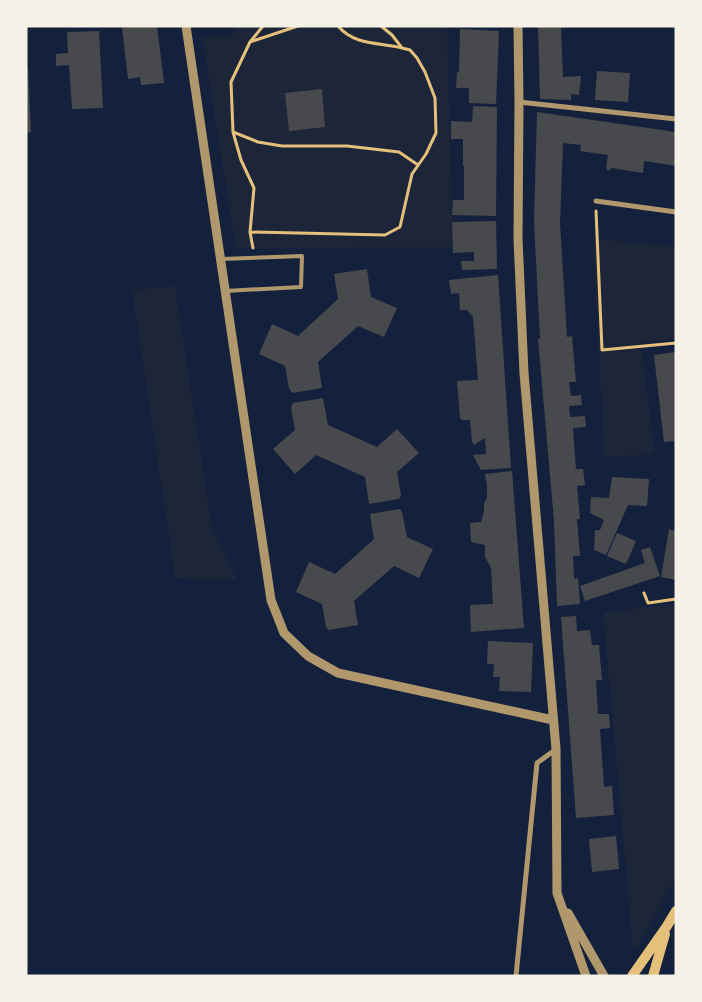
<svg xmlns="http://www.w3.org/2000/svg" width="702" height="1002" font-family="Figtree,sans-serif">
<style>
.green{fill:#1d2539}
.building{fill:#48494c}
.lines{fill:none;stroke-linecap:round;stroke-linejoin:round}
.path{stroke:#e5c07b;stroke-width:3}
.service{stroke:#b1986c;stroke-width:4}
.minor{stroke:#b1986c;stroke-width:5}
.tertiary{stroke:#b1986c;stroke-width:9}
.secondary{stroke:#e5c07b;stroke-width:10}
</style>
<rect width="100%" height="100%" fill="#14213d"/>
<path class="green" d="M234 26H447L453 247 236 249 202 37 234 36Z
M593 238 676 247V339L641 343 655 454 604 457Z
M175 286 212 527 238 580 175 578 132 290Z
M676 604V875L640 944 633 950 603 612Z"/>
<path class="building" d="M134 26H157L164 83 141 85 140 77 128 79 122 28Z
M538 26H561L563 77 581 76 579 95 571 94V100L540 99Z
M460 29 499 31 496 104 469 103V88H456L457 72H459Z
M99 31 103 108 72 109 69 65 56 66V54L68 53 67 32Z
M26 67H28L31 132 26 133Z
M597 71 630 73 628 102 595 100Z
M322 89 325 127 289 131 285 93Z
M473 106 497 107 496 216 452 215 453 200H464V166H463V139H451V121L472 122Z
M537 112 676 132V166L644 161 643 173 612 168 608 171 606 168 608 155 580 151 581 145 563 143 560 222 567 337 572 336 576 382H569L571 396 581 395 582 405 569 406 570 417 585 416 586 427 573 428 576 469H583L585 485 577 486 580 519H577L580 556H573L574 579 578 578 580 604 557 606 554 521 538 339H540L534 222Z
M496 221 497 269 462 270 461 261H474V252L453 253 452 222Z
M367 269 371 297 397 308 384 337 358 326 318 362 322 388 292 393 289 388 285 366 259 354 272 324 298 336 338 299 334 274Z
M498 275 511 468 481 470 473 455 486 454 485 438 474 445 472 441 470 420H462L460 418 457 381 478 380 473 317 467 310H460L459 293 451 294 449 280Z
M676 352V441L664 442 654 355Z
M323 398 328 425 377 447 397 429 419 453 397 472 401 495 399 499 369 504 365 477 316 455 295 474 273 449 295 430 291 407 293 403Z
M512 471 524 628 471 632 470 605 493 604 491 568 485 557V545L471 542 470 523 481 522 484 511V503L487 498V486L485 474Z
M612 477 649 479 647 506 628 505 606 555 594 550 595 530H600L604 520 590 513 591 497 609 498Z
M400 509 402 512 407 537 433 549 419 578 394 566 354 601 358 625 329 630 326 627 322 604 296 592 309 562 335 574 374 539 370 514Z
M669 529 676 531V580L661 577Z
M617 533 636 541 626 564 607 556Z
M650 547 660 576 585 601 580 586 645 563 641 550Z
M576 616 577 631 590 630 592 645H599L602 680H596L598 714H609L610 728 600 729 604 787 612 786 614 815 576 818 561 617Z
M488 641 533 643 531 692 499 691 500 677H493L494 664H487Z
M616 836 619 869 592 872 589 839Z"/>
<g class="lines">
<path class="path" d="M263 26 250 42 298 26
M338 26C355 46 379 42 402 48L392 35 381 26
M233 132 231 82 250 42
M596 211 602 350 676 343
M250 232 254 188 241 160 233 132 258 142 282 146H347L399 152 418 165
M253 248 250 232 385 235 400 227 412 174 426 154 436 133 435 98 425 72 417 58 410 50 402 48
M644 593 648 603 676 599"/>
<path class="service" d="M222 259 302 256 301 287 225 291"/>
<path class="minor" d="M519 102 676 119
M596 201 676 212
M516 976 537 763 555 750"/>
<path class="tertiary" d="M186 26 271 600 284 633 308 656 338 673 553 720
M518 26 519 102 518 239 524 373 556 749 557 893 586 976
M568 913 604 976"/>
<path class="secondary" d="M632 976 667 926 676 911
M653 976 665 934"/>
</g>
<rect width="702" height="1002" fill="none" stroke="#f6f1e7" stroke-width="55"/>
</svg>
